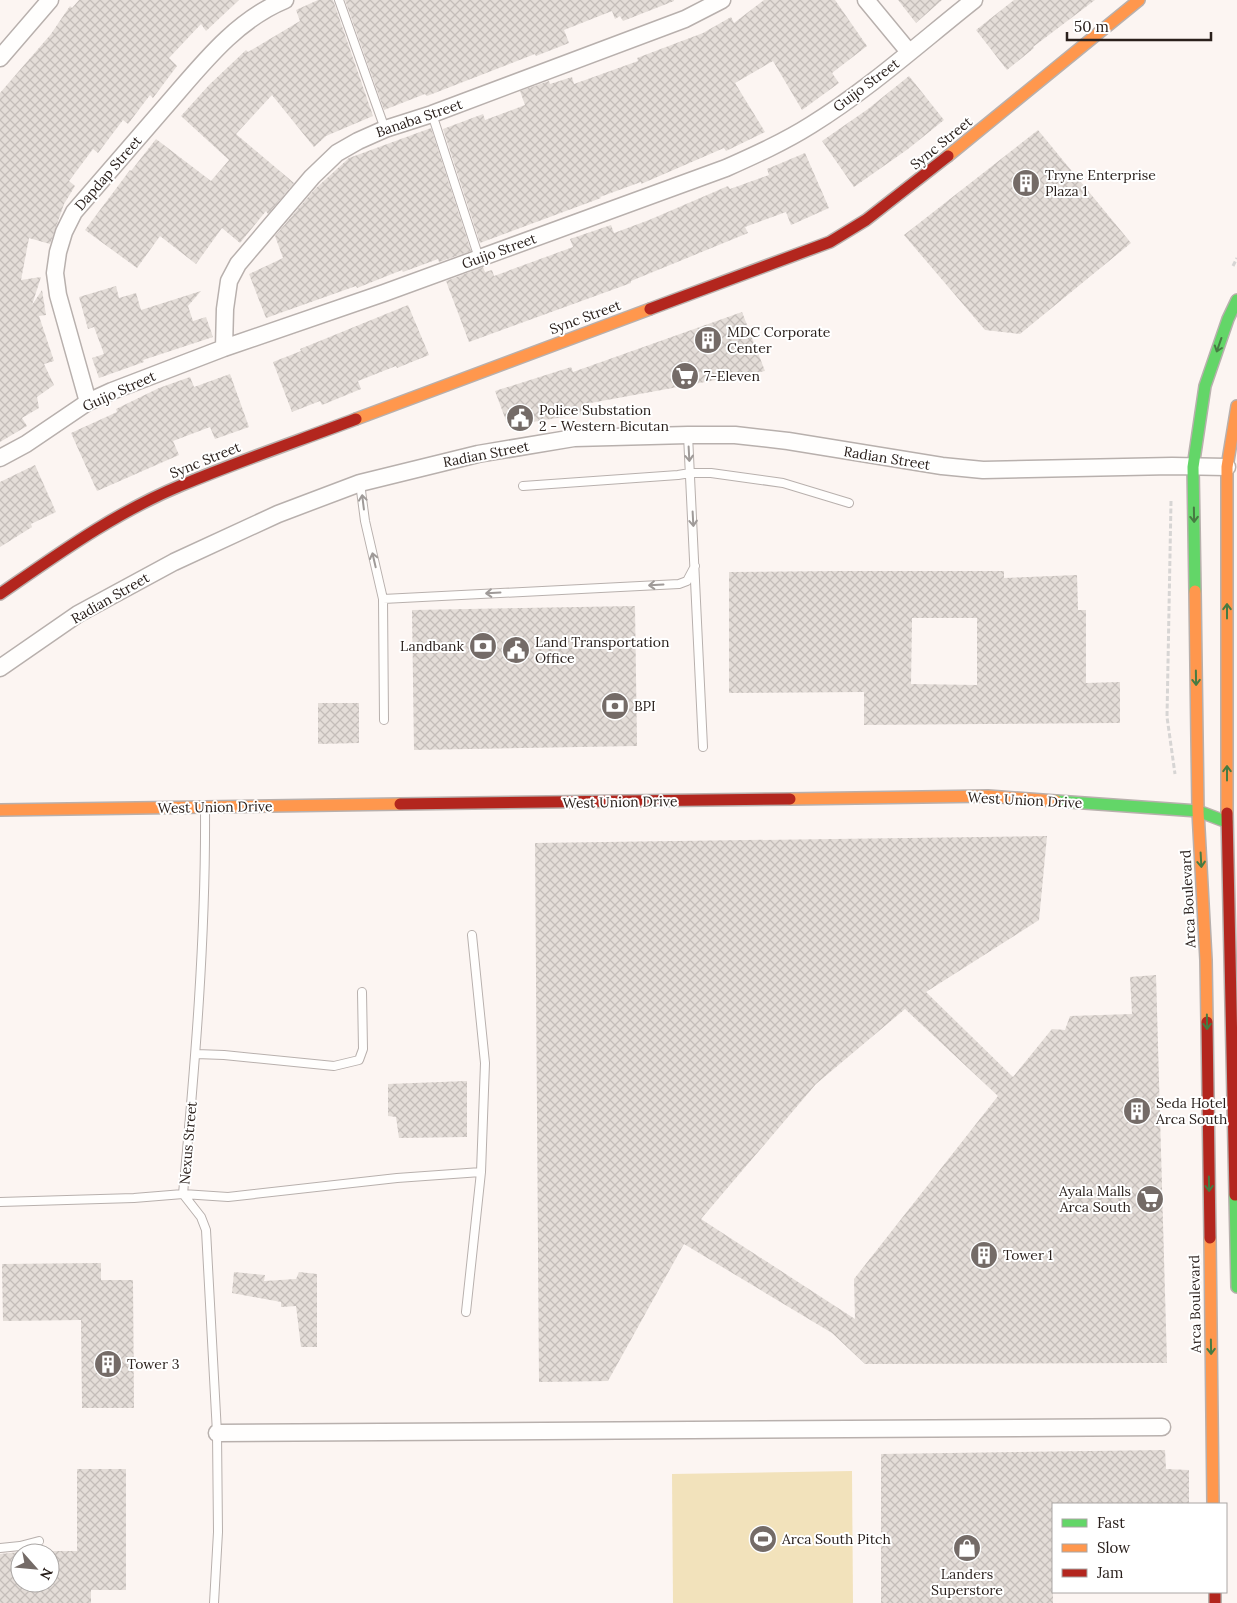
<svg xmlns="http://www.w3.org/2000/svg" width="1237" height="1603" font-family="Lora,serif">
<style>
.pitch{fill:#f2e2bb}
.building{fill:url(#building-cross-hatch);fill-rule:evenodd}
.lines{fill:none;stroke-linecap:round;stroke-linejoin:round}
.lane-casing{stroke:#b8b0ad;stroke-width:10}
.street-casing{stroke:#b8b0ad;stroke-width:19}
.fast-casing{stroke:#b8b0ad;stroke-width:14}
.slow-casing{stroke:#b8b0ad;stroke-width:14}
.jam-casing{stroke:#b8b0ad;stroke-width:14}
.path{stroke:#d7d5d4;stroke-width:3;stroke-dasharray:5 2.5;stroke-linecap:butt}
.lane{stroke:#fffefd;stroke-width:8}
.street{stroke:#fffefd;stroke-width:16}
.fast{stroke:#63d668;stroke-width:11}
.slow{stroke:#ff974d;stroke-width:11}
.jam{stroke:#b3261e;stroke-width:11}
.oneway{stroke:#467b42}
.oneway2{stroke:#9f9a98}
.labels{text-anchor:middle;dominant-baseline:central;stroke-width:4;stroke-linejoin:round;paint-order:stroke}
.street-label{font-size:14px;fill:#2a201c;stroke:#fff}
.poi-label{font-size:14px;fill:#2a201c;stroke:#fff;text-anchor:start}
</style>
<defs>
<pattern id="building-cross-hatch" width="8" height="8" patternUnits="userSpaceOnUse" patternTransform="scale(1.25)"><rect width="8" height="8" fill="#e4ddd8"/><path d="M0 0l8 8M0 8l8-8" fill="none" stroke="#c4bdb9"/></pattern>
</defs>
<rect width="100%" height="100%" fill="#fcf5f2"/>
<path class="pitch" d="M852 1471 853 1603H673L672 1474Z"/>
<path class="building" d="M79 0H239L206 31 201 24 169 58 177 66 153 98 150 95 128 124 123 120 98 153 93 149 69 181 75 186 64 204 50 244 29 238 21 280 41 277 32 305 42 290 46 315 39 316 54 361 44 364 54 385 37 397 39 408 22 418 27 426 0 442V93L51 34 70 6 72 8Z
M318 0H333L373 116 326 136 314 147 272 95 236 134 294 183 268 214 266 211 240 243 222 228 196 264 160 236 137 268 85 230 130 170 131 171 156 139 211 181 229 160 181 116 209 85 246 50 248 52 300 21 296 10Z
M345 0H674V1L623 21 620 16 615 19 612 11 564 30 569 43 536 56 535 54 427 96 425 94 384 110Z
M764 0H835L867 46 832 73 839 83 802 110 773 61 735 83 765 132 726 151 724 148 641 184V182L600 197 601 198 480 243 443 129 483 114 485 120 525 105 520 91 549 81 550 84 572 77 574 84 638 61 637 58 703 33 731 17 734 23Z
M898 0H942L916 23Z
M1014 0H1095L1033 47 1034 48 1007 70 976 30Z
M909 76 944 120 908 149 854 187 822 141 868 109Z
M431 128 471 251 439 262 438 259 403 272 402 270 357 288 356 286 266 318 249 274 283 258 275 236 315 189 349 158Z
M1038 130 1131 243 1020 334 985 330 904 235Z
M805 153 829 208 791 225 786 212 745 227 748 233 631 281V283L469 342 446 281 483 267 485 272 492 270 494 276 573 247 570 239 611 225 614 233 649 220 728 186 730 189 769 175 767 169Z
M116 286 119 298 136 293 141 310 201 291 188 306 193 321 206 317 213 337 143 360 144 362 99 378 92 358 104 354 94 327 88 329 79 297Z
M408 305 429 355 397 368 396 366 358 381 361 389 322 405 320 401 292 412 273 362 301 351 300 349Z
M742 312 765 371 585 404 588 413 508 426 495 391 571 367 573 372Z
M230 374 249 427 215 439 210 427 173 441 179 455 97 491 71 433 117 412 116 409 159 388 190 377 194 387Z
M35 465 56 512 31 524 32 527 0 547V482Z
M841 571H1004V578L1077 575 1078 610H1086V683L1120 682V723L864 725V692L729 693V572ZM912 618H977V685L911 684Z
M635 606 637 746 414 750 412 610Z
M318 703H359V743L318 744Z
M1047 836 1039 920 926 992 1013 1077 1052 1029 1065 1030 1070 1016 1132 1014 1130 977 1156 975 1167 1363 865 1364 832 1333 684 1244 608 1381 539 1382 535 843ZM905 1009 998 1096 854 1279 855 1319 701 1219 816 1084Z
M467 1081V1137L399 1138 396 1117 388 1116V1084Z
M101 1263V1280H133L134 1408H82L81 1320 3 1321 2 1264Z
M234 1272 265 1275 264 1281 296 1279 299 1272 317 1274V1347H301L296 1306 281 1307V1302L232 1293Z
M1165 1450 1166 1469 1189 1470V1504H1053V1603H881V1454Z
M77 1469H126V1590H91V1603H0V1554L20 1552V1583H50V1551H77Z"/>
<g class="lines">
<g class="lane-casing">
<path id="lane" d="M339 0 385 129
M432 114 479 258
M688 435 703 747
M360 483 365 521 383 599 384 720
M523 486 678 475 690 473H711L783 483 849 503
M383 599 679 584 687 581 695 566
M205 808C206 936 195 1066 183 1194L201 1217 206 1230 217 1433 218 1532 214 1603
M196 1054 224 1055 334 1066 359 1060 363 1049 362 992
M0 1202 134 1198 183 1194 228 1197 397 1178 481 1172
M466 1312 481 1172 485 1063 472 935
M0 1548 20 1546 39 1541"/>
</g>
<g class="street-casing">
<path id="street" d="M866 0 909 52
M0 58 50 0
M224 348 225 309 229 281 238 264 312 177 337 153 358 141 385 129 432 114 685 19 722 0
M88 402 58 295 55 273 58 252 64 232 74 212C104 177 134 143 164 108 200 67 234 21 285 0
M0 458 26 444 88 402 112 391 224 348 384 293 726 168C755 155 784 142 811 125 869 89 921 42 974 0
M0 668 78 614 174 562 278 514 360 483 478 454 574 438 688 435H735L788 441 942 466 983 470 1172 466 1227 467
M217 1433 1162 1427"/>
</g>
<g class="fast-casing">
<path id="fast" d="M1195 591 1193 467 1205 386 1228 319 1237 300
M1056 801 1198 811 1227 822
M1235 1195 1237 1287"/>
</g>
<g class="slow-casing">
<path id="slow" d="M948 156 1139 0
M356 419 650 309
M1195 591 1198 811 1206 960 1207 1022
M790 799 988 796 1056 801
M0 810 400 804
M1227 813V467L1237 406
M1210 1238 1213 1504"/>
</g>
<g class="jam-casing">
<path id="jam" d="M650 309 830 242 866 220 948 156
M0 594C58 554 116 512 182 485 239 461 298 441 356 419
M400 804 790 799
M1227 813 1235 1195
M1207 1022 1210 1238
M1215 1592V1603"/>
</g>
<path class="path" d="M1233 266 1237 258
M1171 501 1167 717 1175 774"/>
<use href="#lane" class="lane"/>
<use href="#street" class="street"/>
<use href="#fast" class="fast"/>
<use href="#slow" class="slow"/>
<use href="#jam" class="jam"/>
</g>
<defs><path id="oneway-shaft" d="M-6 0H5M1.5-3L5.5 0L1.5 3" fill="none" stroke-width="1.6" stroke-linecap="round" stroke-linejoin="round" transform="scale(1.25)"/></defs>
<g class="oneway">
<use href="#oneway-shaft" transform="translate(1219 345) rotate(109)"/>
<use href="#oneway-shaft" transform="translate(1194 515) rotate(89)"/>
<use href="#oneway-shaft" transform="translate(1227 611) rotate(-90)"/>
<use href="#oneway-shaft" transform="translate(1196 678) rotate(89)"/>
<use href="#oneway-shaft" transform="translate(1227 773) rotate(-90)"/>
<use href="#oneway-shaft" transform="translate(1201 860) rotate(87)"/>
<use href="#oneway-shaft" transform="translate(1207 1022) rotate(89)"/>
<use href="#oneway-shaft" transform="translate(1209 1184) rotate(89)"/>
<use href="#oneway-shaft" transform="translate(1211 1347) rotate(89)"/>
</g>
<g class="oneway2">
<use href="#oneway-shaft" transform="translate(689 454) rotate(87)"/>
<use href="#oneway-shaft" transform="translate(363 502) rotate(-97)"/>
<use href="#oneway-shaft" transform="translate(693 519) rotate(87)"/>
<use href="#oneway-shaft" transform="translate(374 560) rotate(-103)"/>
<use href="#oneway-shaft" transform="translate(656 585) rotate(177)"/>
<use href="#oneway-shaft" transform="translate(493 593) rotate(177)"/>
</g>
<defs>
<g id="building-disc" transform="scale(1.4375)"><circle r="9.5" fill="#746b67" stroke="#fff"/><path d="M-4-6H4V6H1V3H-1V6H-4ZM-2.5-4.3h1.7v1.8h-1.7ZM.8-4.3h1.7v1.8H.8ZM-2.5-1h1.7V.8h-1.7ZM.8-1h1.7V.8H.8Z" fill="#fff"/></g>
<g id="supermarket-disc" transform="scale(1.4375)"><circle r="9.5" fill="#746b67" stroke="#fff"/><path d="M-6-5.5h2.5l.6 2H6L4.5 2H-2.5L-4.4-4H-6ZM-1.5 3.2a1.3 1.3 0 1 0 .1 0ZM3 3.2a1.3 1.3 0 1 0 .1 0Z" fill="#fff"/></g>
<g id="civic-disc" transform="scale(1.4375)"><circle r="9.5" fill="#746b67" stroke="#fff"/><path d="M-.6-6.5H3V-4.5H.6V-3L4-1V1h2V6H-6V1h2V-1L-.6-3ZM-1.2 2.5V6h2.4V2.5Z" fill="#fff"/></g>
<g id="bank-disc" transform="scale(1.4375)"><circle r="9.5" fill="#746b67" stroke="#fff"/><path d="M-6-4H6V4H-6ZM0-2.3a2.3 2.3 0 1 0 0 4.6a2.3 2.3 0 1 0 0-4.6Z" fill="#fff"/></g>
<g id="stadium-disc" transform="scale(1.4375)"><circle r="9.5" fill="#746b67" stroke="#fff"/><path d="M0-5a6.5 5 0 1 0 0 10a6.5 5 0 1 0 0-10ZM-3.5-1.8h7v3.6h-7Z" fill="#fff"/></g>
<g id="shop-disc" transform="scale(1.4375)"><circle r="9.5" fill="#746b67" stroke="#fff"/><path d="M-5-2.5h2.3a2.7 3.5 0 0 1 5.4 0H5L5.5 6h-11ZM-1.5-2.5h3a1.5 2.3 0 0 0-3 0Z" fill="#fff"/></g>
</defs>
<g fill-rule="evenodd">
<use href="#building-disc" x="1026" y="183"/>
<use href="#building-disc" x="708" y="340"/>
<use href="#supermarket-disc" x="685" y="376"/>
<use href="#civic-disc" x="520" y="418"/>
<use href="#bank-disc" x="483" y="646"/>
<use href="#civic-disc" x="516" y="650"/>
<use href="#bank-disc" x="615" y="706"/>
<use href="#building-disc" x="1137" y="1111"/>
<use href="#supermarket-disc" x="1150" y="1199"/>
<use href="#building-disc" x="984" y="1255"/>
<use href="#building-disc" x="108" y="1364"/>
<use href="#stadium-disc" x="763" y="1539"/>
<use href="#shop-disc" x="967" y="1548"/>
</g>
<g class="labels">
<g class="street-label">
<text transform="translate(866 85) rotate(-37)">Guijo Street</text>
<text transform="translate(419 118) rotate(-19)">Banaba Street</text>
<text transform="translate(941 143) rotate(-39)">Sync Street</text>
<text transform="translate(108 173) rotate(-49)">Dapdap Street</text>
<text transform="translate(499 251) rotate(-20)">Guijo Street</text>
<text transform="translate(585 317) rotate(-20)">Sync Street</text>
<text transform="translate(119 391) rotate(-24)">Guijo Street</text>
<text transform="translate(486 454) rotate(-11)">Radian Street</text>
<text transform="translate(887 458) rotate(9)">Radian Street</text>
<text transform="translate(205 460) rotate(-22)">Sync Street</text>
<text transform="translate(110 598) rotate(-30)">Radian Street</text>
<text transform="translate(1025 800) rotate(3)">West Union Drive</text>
<text transform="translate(620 802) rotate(-1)">West Union Drive</text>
<text transform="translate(215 807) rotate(-1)">West Union Drive</text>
<text transform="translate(1188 899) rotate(-93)">Arca Boulevard</text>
<text transform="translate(188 1143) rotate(-85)">Nexus Street</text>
<text transform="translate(1195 1304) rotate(-91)">Arca Boulevard</text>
</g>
<g class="poi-label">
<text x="1045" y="175">Tryne Enterprise<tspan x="1045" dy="16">Plaza 1</tspan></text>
<text x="727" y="332">MDC Corporate<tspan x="727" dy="16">Center</tspan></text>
<text x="704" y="376">7-Eleven</text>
<text x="539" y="410">Police Substation<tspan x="539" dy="16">2 - Western Bicutan</tspan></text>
<text x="535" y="642">Land Transportation<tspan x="535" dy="16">Office</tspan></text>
<text x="464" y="646" text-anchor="end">Landbank</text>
<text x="634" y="706">BPI</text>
<text x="1156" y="1103">Seda Hotel<tspan x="1156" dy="16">Arca South</tspan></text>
<text x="1131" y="1191" text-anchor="end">Ayala Malls<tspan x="1131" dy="16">Arca South</tspan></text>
<text x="1003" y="1255">Tower 1</text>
<text x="127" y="1364">Tower 3</text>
<text x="782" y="1539">Arca South Pitch</text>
<text x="967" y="1574" text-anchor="middle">Landers<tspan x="967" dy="16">Superstore</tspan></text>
</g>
</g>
<rect x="1052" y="1503" width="175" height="90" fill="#ffffff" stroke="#aaa6a4"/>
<rect x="1062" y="1519" width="25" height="8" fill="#63d668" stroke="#aaa6a4"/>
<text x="1097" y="1528" font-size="15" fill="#2a201c">Fast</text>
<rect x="1062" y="1544" width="25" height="8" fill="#ff974d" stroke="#aaa6a4"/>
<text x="1097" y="1553" font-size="15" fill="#2a201c">Slow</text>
<rect x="1062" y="1569" width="25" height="8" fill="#b3261e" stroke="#aaa6a4"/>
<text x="1097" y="1578" font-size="15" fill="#2a201c">Jam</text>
<g transform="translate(35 1568) rotate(117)"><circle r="24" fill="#ffffff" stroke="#aaa6a4"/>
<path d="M0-4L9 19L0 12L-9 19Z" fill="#746b67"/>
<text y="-8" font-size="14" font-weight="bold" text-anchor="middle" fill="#2a201c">N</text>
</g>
<path d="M1067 32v8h144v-8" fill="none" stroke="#2a201c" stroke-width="2.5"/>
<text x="1074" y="32" font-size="15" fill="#2a201c" stroke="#ffffff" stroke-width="4" paint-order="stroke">50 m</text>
</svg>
